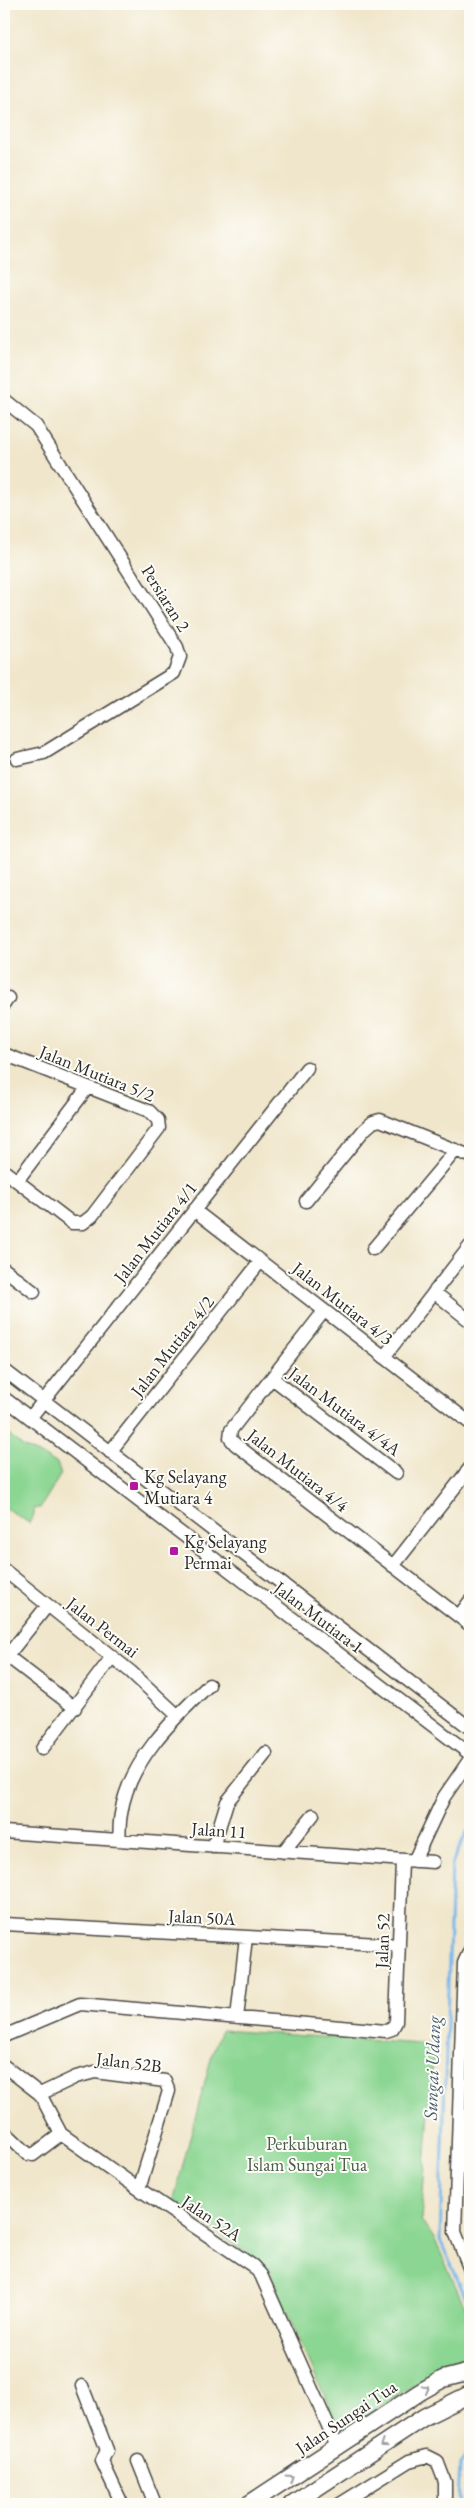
<svg xmlns="http://www.w3.org/2000/svg" width="474" height="2508" font-family="'EB Garamond',serif">
<style>
.green{fill:#8bd692;stroke:#5b805e}
.lines{fill:none;stroke-linecap:round;stroke-linejoin:round}
.stream{stroke:#76b6ea;stroke-width:3}
.minor-casing{stroke:#494743;stroke-width:15}
.major-casing{stroke:#494743;stroke-width:19}
.minor{stroke:#fff;stroke-width:12}
.major{stroke:#fff;stroke-width:16}
.oneway{stroke:#a0a0a0}
.poi-dot{fill:#b5179e;stroke:#fdfcf7;stroke-width:2}
.labels{text-anchor:middle;dominant-baseline:central;stroke-width:4;stroke-linejoin:round;paint-order:stroke}
.street-label{font-size:18px;fill:#2b2b2b;stroke:#fdfcf7}
.poi-label{font-size:18px;fill:#2b2b2b;stroke:#fdfcf7;text-anchor:start}
.park-label{font-size:18px;fill:#485e4a;stroke:#fdfcf7}
.water-label{font-size:19px;font-style:italic;fill:#455c6e;stroke:#fdfcf7}
</style>
<rect width="100%" height="100%" fill="#fdfcf7"/>
<filter id="ink" filterUnits="userSpaceOnUse"><feTurbulence type="fractalNoise" baseFrequency=".02" numOctaves="2"/><feDisplacementMap in="SourceGraphic" scale="10" xChannelSelector="R" yChannelSelector="G"/><feConvolveMatrix kernelMatrix="1 2 1 2 8 2 1 2 1" color-interpolation-filters="sRGB"/></filter>
<filter id="wash" filterUnits="userSpaceOnUse"><feTurbulence type="fractalNoise" baseFrequency=".0096" numOctaves="4" result="noise"/><feDisplacementMap in="SourceGraphic" scale="20" xChannelSelector="R" yChannelSelector="G"/><feGaussianBlur stdDeviation="1.12" result="paint"/><feColorMatrix in="noise" values="0 0 0 0 0 0 0 0 0 0 0 0 0 0 0 0 0 1.4 0 .05"/><feComposite in="paint" operator="in"/></filter>
<g filter="url(#wash)">
<rect width="100%" height="100%" fill="#f0e6cb"/>
<path class="green" d="M4 1430 23 1447 57 1463 61 1474 40 1508H34V1515L29 1523 4 1507Z
M221 2030 434 2045 421 2220 435 2240 470 2318V2357C422 2374 383 2406 342 2436L267 2267 173 2202 213 2051Z"/>
<g class="lines">
<path class="stream" d="M470 1826 452 1863 440 2240 470 2307
M458 2504 460 2464 470 2449"/>
</g>
</g>
<g filter="url(#ink)">
<g class="lines">
<g class="minor-casing">
<path id="minor" d="M4 400 36 426 177 647 180 657 174 673 44 753 17 759
M4 1004 8 998
M4 1054 149 1111 158 1120 159 1128 92 1216 83 1223H72L4 1171
M17 1181 88 1087
M306 1201 364 1130 373 1122 380 1120 470 1156
M194 1210 470 1423
M373 1249 456 1150
M4 1269 34 1292
M434 1292 470 1321
M324 1311 231 1430 230 1438 235 1444 470 1625
M384 1357 470 1246
M4 1370 470 1728
M272 1378 396 1473
M4 1398 470 1754
M30 1418 307 1068
M110 1452 260 1262
M393 1566 470 1468
M4 1570 131 1672 177 1715
M459 1616 470 1601
M7 1656 75 1708
M4 1660 47 1606
M42 1749 112 1657
M4 1832 433 1862
M119 1841C120 1832 119 1823 121 1814 128 1762 173 1719 209 1685
M213 1847 227 1802 266 1753
M283 1852 313 1815
M414 1861 444 1797 470 1759
M4 1924 399 1945
M470 1950 464 1963 455 2232 470 2270
M237 2018 246 1937
M4 2036 80 2004 386 2031 392 2029 396 2022 402 1861
M4 2066 40 2094 61 2134 139 2189 253 2266 261 2275 338 2448
M40 2094 76 2077 95 2072 165 2081 169 2091 139 2189
M4 2131 28 2154 33 2155 61 2134
M82 2386 107 2450 102 2461 122 2504
M138 2461 155 2504
M340 2504 409 2461 427 2456 437 2461 445 2482V2504"/>
</g>
<g class="major-casing">
<path id="major" d="M249 2504 420 2392 443 2379 470 2372
M292 2504 424 2417 470 2394"/>
</g>
<use href="#minor" class="minor"/>
<use href="#major" class="major"/>
</g>
<defs><path id="oneway-chevron" d="M-2-3.5L2.5 0L-2 3.5" fill="none" stroke-width="1.6" stroke-linecap="round" stroke-linejoin="round" transform="scale(1.25)"/></defs>
<g class="oneway">
<use href="#oneway-chevron" transform="translate(426 2389) rotate(-29)"/>
<use href="#oneway-chevron" transform="translate(383 2444) rotate(146)"/>
<use href="#oneway-chevron" transform="translate(290 2478) rotate(-32)"/>
</g>
</g>
<g class="poi-dot">
<rect x="129" y="1481" width="10" height="10" rx="2.5"/>
<rect x="169" y="1546" width="10" height="10" rx="2.5"/>
</g>
<g class="labels">
<g class="street-label">
<text transform="translate(166 598) rotate(58)">Persiaran 2</text>
<text transform="translate(97 1073) rotate(22)">Jalan Mutiara 5/2</text>
<text transform="translate(155 1232) rotate(-52)">Jalan Mutiara 4/1</text>
<text transform="translate(343 1303) rotate(38)">Jalan Mutiara 4/3</text>
<text transform="translate(172 1346) rotate(-52)">Jalan Mutiara 4/2</text>
<text transform="translate(345 1411) rotate(37)">Jalan Mutiara 4/4A</text>
<text transform="translate(298 1470) rotate(38)">Jalan Mutiara 4/4</text>
<text transform="translate(319 1617) rotate(37)">Jalan Mutiara 1</text>
<text transform="translate(103 1627) rotate(38)">Jalan Permai</text>
<text transform="translate(219 1830) rotate(4)">Jalan 11</text>
<text transform="translate(202 1917) rotate(3)">Jalan 50A</text>
<text transform="translate(382 1941) rotate(-88)">Jalan 52</text>
<text transform="translate(129 2062) rotate(7)">Jalan 52B</text>
<text transform="translate(212 2218) rotate(34)">Jalan 52A</text>
<text transform="translate(346 2417) rotate(-34)">Jalan Sungai Tua</text>
</g>
<g class="poi-label">
<text x="144" y="1476">Kg Selayang<tspan x="144" dy="21">Mutiara 4</tspan></text>
<text x="184" y="1541">Kg Selayang<tspan x="184" dy="21">Permai</tspan></text>
</g>
<g class="park-label">
<text x="307" y="2143">Perkuburan<tspan x="307" dy="21">Islam Sungai Tua</tspan></text>
</g>
<g class="water-label">
<text transform="translate(432 2068) rotate(-88)">Sungai Udang</text>
</g>
</g>
<rect width="474" height="2508" fill="none" stroke="#fdfcf7" stroke-width="20"/>
</svg>
